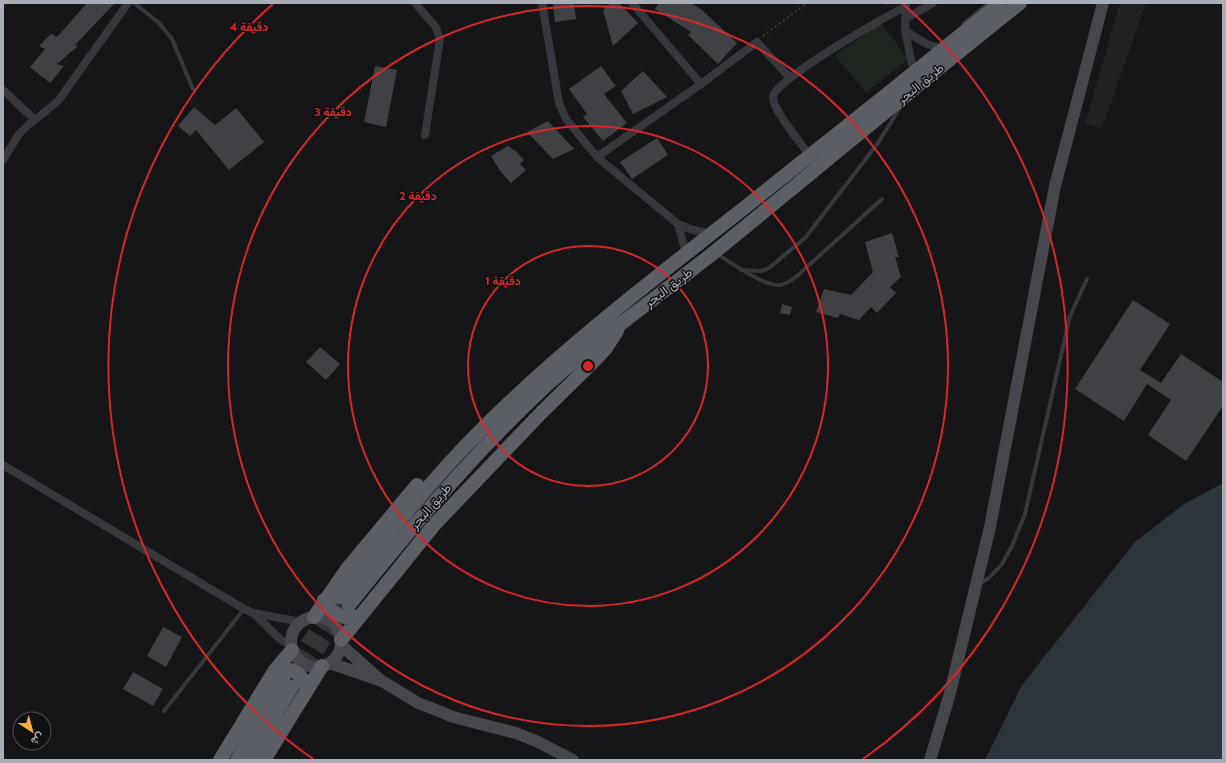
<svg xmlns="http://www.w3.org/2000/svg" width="1226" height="763" font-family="Cabin,Vazirmatn,sans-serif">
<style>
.built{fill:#222225}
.green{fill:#1e261f}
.water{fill:#2c353c}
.building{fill:#404145}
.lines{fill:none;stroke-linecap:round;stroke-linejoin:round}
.trunk-tunnel{stroke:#333438;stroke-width:14;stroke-dasharray:14 7;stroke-linecap:butt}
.path{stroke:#3d3f44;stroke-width:2;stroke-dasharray:2 3;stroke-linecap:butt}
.service{stroke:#37383d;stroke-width:4}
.minor{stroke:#37383d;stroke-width:8}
.secondary{stroke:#45474d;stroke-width:12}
.trunk{stroke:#5b5e65;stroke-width:14}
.ring{fill:none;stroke:#d62828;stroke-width:2}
.labels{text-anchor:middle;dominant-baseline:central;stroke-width:3;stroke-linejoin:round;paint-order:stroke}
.street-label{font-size:13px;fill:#a8adb8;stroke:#111113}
.centre{fill:#d62828;stroke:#111113;stroke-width:2}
.ring-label{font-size:12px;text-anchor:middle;font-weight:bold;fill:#d62828;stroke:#111113;stroke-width:3;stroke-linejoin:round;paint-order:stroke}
</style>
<rect width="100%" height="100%" fill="#161618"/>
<path class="built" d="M1120 3H1146L1102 128 1085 124Z"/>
<path class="green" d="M881 23 908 59 866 93 835 55Z"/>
<path class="water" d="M1223 483V760H985L1022 685 1135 542 1184 504Z"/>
<path class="building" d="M87 3H115L75 45 78 46 57 64 64 66 50 83 30 67 45 49 39 46 51 34 57 37Z
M553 3H574L576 19 555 22Z
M611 3H619L638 23 613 46 603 10Z
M659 3H691L702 10 737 43 718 64 688 35 691 32 655 9Z
M375 66 397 70 386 127 364 122Z
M601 66 616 86 604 94 627 123 603 141 583 117 587 114 569 89Z
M643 71 667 97 633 114 621 91Z
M194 107 215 125 236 108 264 142 229 170 196 130 190 136 178 126Z
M548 121 574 149 553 159 527 132Z
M657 138 668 155 632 179 620 162Z
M508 146 516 151 524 160 520 164 526 170 511 183 500 171 491 156Z
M892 233 899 257H895L901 277 890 287 896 293 877 313 871 307 859 320 840 314 838 318 816 312 824 289 851 295 873 272 865 242Z
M1133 300 1170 324 1140 370 1161 383 1181 354 1223 382V406L1186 461 1148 435 1171 400 1147 384 1124 421 1075 389Z
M782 304 792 307 790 315 780 313Z
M320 347 340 364 326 380 306 362Z
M163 627 182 637 166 667 147 656Z
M133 672 163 689 153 706 123 689Z"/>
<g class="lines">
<path class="trunk-tunnel" d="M283 679 338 599
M293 685 347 607"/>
<path class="path" d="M886 3 889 7
M763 36 807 3"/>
<path class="service" d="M134 3 159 23 172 39 193 89
M963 24 989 3
M716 253C729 262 765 287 780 285 786 284 792 280 797 276L882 199
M741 270 762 271 769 268 805 238 878 143 901 106
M979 584 989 578 1002 564 1012 546 1025 514 1070 316 1087 279
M164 711 244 609"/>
<path class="minor" d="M415 3 435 26 440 39 425 135
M542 3 559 103 566 119 597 157 678 224 690 229 711 234
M632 3 701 84
M906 4 905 31 914 73
M905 19 933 3
M905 31 927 44 943 49
M3 90 34 119
M810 156C801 143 773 111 773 97 774 80 886 16 905 7
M597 157 701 84 757 42 790 78
M3 160 19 134 27 126 58 101 128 3
M678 224 686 253
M3 465 244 609 253 613 301 622
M254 614 281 640 291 646"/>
<path class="secondary" d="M291 642a25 25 0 1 1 50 0a25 25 0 1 1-50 0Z
M341 645 378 678
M330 663 382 681 418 703 436 710 453 717 516 733 536 741 573 760
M930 760 949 697 990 527 1055 186 1103 3"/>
<path class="trunk" d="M339 597C384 540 429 482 481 430 559 352 647 284 734 216 823 145 912 75 1000 3
M324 600C333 615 343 620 360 616
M349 605C407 533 466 462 533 398 590 343 656 299 717 250 818 168 918 84 1020 3
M314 617 347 569 417 485
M341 640 434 525 542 412 595 360 606 348 617 331
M275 670C292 666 304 674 307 691
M220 760 275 670 292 650
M237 760 283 679
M248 760 292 687
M264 760 322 666"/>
</g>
<g class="ring">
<circle cx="588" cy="366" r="120"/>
<circle cx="588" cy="366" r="240"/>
<circle cx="588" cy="366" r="360"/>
<path d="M313 759A480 480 0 0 1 273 4M903 4A480 480 0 0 1 863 759"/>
</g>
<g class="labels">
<g class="street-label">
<text transform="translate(920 83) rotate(-39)">طريق البحر</text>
<text transform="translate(668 287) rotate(-37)">طريق البحر</text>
<text transform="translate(430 506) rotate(-49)">طريق البحر</text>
</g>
</g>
<circle cx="588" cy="366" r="6" class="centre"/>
<g class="ring-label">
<text x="249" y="31">4 دقيقة</text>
<text x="333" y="116">3 دقيقة</text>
<text x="418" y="200">2 دقيقة</text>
<text x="503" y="285">1 دقيقة</text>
</g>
<rect width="1226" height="763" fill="none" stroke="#a8adb8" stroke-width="8"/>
<g transform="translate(32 731) rotate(144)"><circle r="19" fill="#111113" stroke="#4d4f55"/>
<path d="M0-3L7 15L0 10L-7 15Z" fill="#f2b134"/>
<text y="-6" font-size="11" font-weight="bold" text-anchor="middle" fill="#a8adb8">ش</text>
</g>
</svg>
